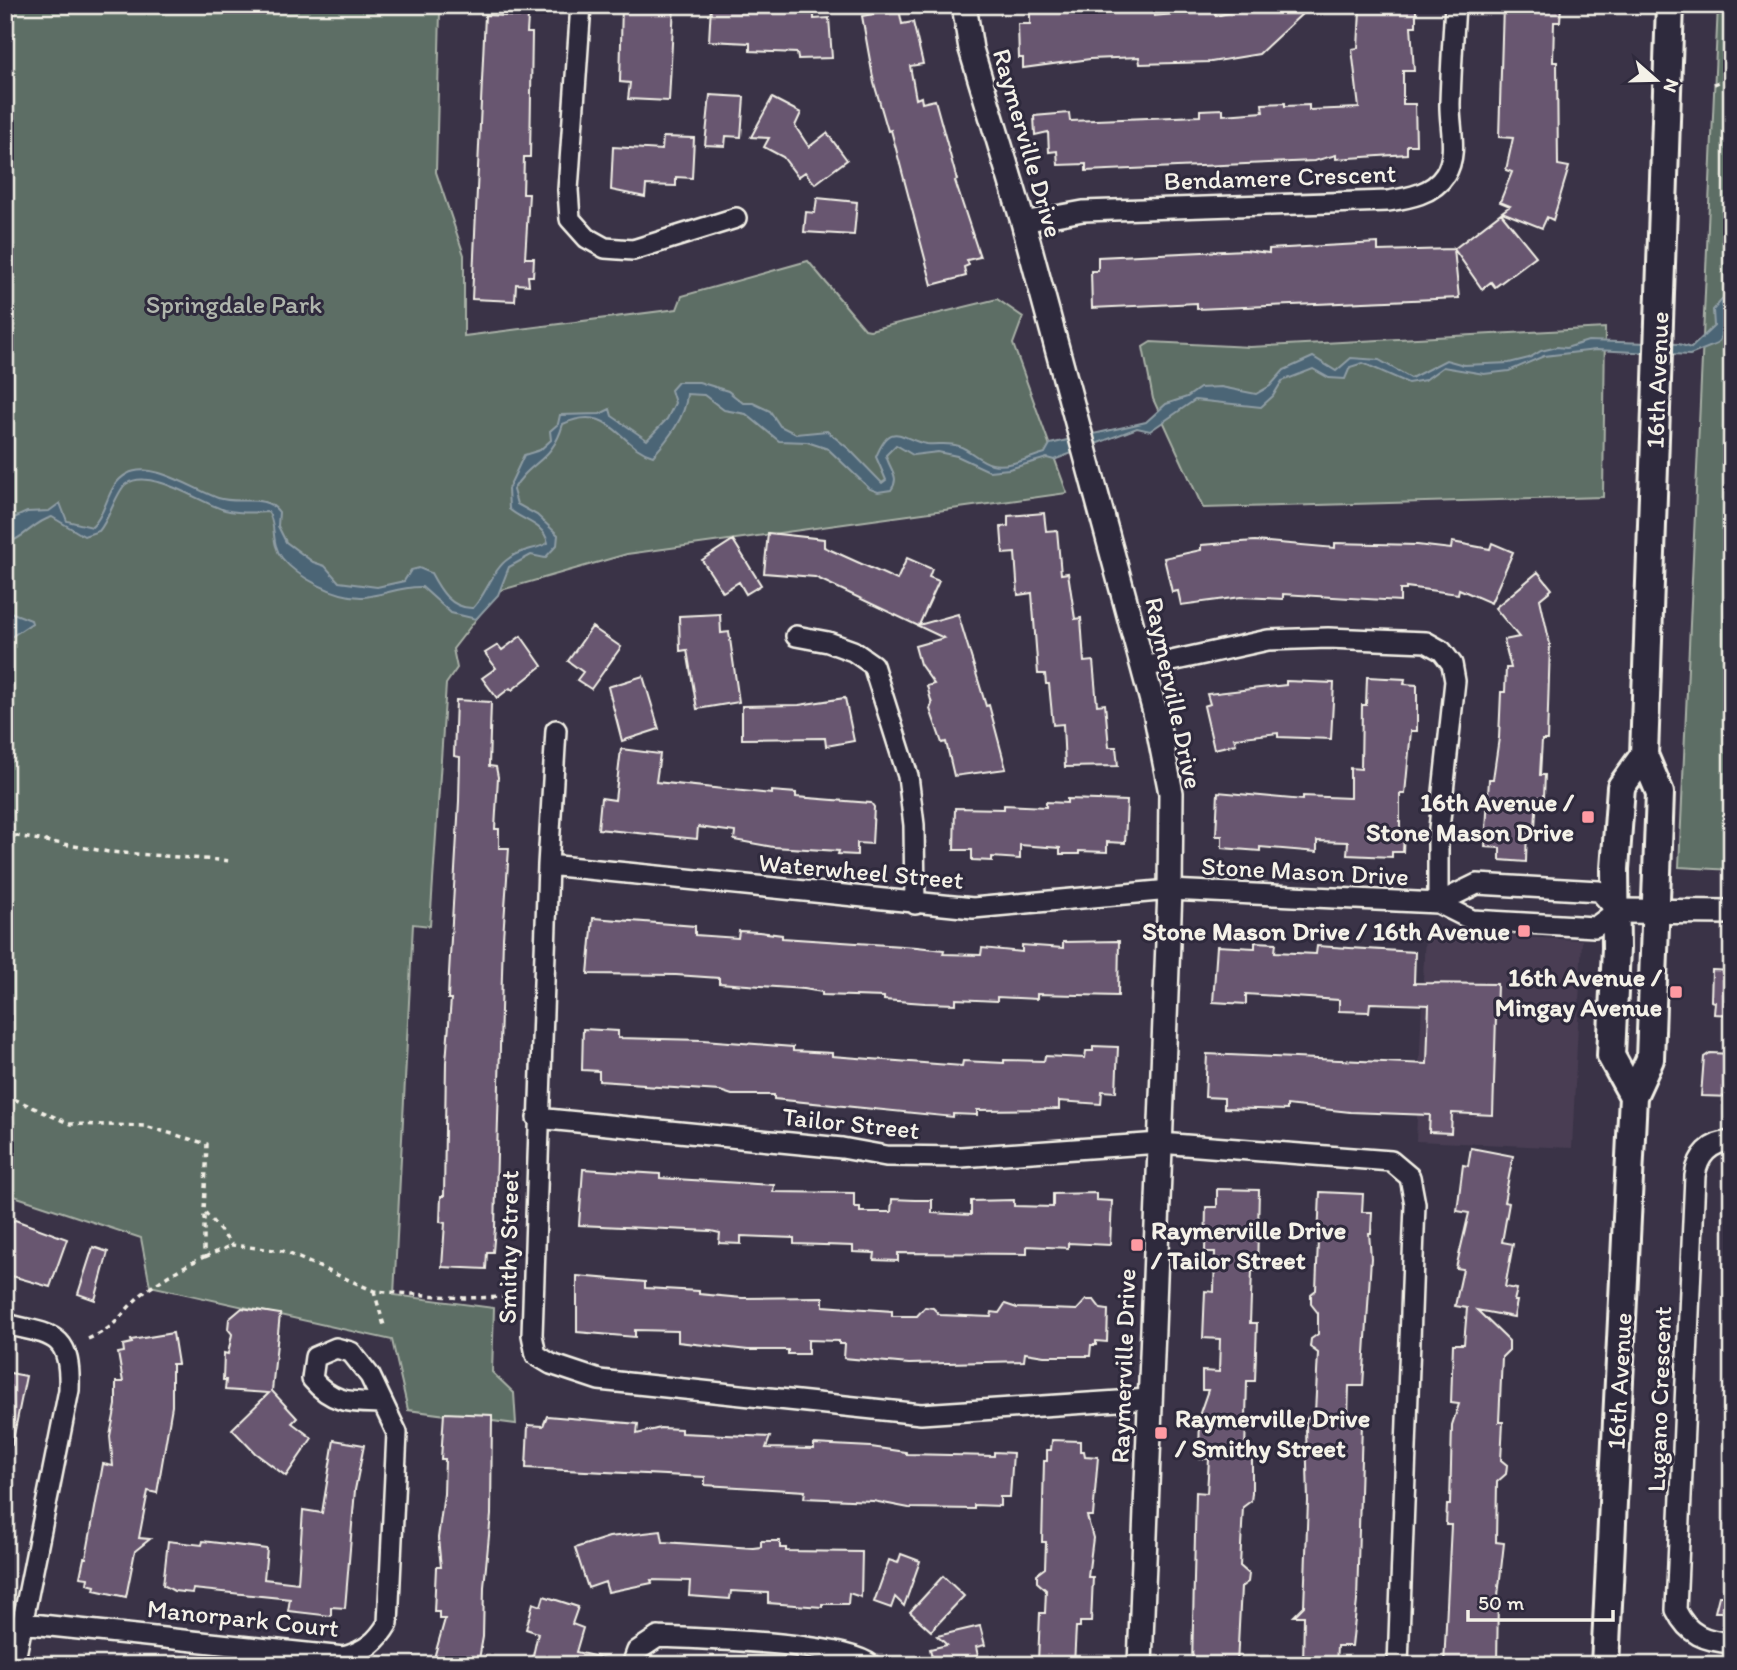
<svg xmlns="http://www.w3.org/2000/svg" width="1737" height="1670" font-family="Itim,sans-serif">
<style>
.built{fill:#483e53}
.green{fill:#5d6e65;stroke:#a8b0a6;stroke-width:2}
.water{fill:#4c6576;stroke:#8f9da4;stroke-width:2}
.building{fill:#675670;stroke:#f4f1e8;stroke-width:2}
.lines{fill:none;stroke-linecap:round;stroke-linejoin:round}
.minor-casing{stroke:#f4f1e8;stroke-width:24}
.tertiary-casing{stroke:#f4f1e8;stroke-width:28}
.secondary-casing{stroke:#f4f1e8;stroke-width:32}
.path{stroke:#f4f1e8;stroke-width:3.5;stroke-dasharray:5 5;stroke-linecap:butt}
.minor{stroke:#2f2a3d;stroke-width:19}
.tertiary{stroke:#2f2a3d;stroke-width:23}
.secondary{stroke:#2f2a3d;stroke-width:26}
.poi-dot{fill:#ff9aa2;stroke:#2f2a3d;stroke-width:2.5}
.labels{text-anchor:middle;dominant-baseline:central;stroke-width:6;stroke-linejoin:round;paint-order:stroke}
.street-label{font-size:26px;fill:#f4f1e8;stroke:#2f2a3d}
.park-label{font-size:26px;fill:#b0b6ad;stroke:#2f2a3d}
.poi-label{font-size:26px;font-weight:bold;fill:#f4f1e8;stroke:#2f2a3d;text-anchor:end}
</style>
<rect width="100%" height="100%" fill="#3a3347"/>
<filter id="ink" filterUnits="userSpaceOnUse"><feTurbulence type="fractalNoise" baseFrequency=".0143" numOctaves="2"/><feDisplacementMap in="SourceGraphic" scale="14" xChannelSelector="R" yChannelSelector="G"/><feConvolveMatrix kernelMatrix="1 2 1 2 8 2 1 2 1" color-interpolation-filters="sRGB"/></filter>
<g filter="url(#ink)">
<path class="built" d="M1425 933 1582 940 1572 1148 1416 1141Z"/>
<path class="green" d="M5 5H425L423 8 440 11 436 172 464 255V336L677 309 682 296 808 261 865 329 870 330 997 299 1023 317 1013 344 1067 493 627 554 498 591 453 649 457 668 446 684 430 926 413 924 394 1295 494 1308 492 1372 514 1393 516 1424 408 1410 392 1340 150 1286 141 1238 5 1193Z
M1718 5H1732V870L1679 867Z
M1605 328 1603 497 1203 508 1153 399 1143 347 1151 342 1250 347Z"/>
<path class="water" d="M1732 288V310L1725 320 1720 339 1717 344 1690 355 1596 350 1544 356 1509 371 1484 374 1443 367 1425 380 1408 383 1363 363 1350 367 1345 379 1329 378 1313 369 1282 381 1273 396 1261 407 1195 400 1150 431 1137 428 1054 460 1047 458 1009 469 989 471 957 456 938 452 913 455 896 445 886 455C889 469 901 477 891 490L878 492 870 489 828 449 807 442 779 441 746 414 724 410 704 395 687 394C686 417 668 439 653 456 618 446 611 402 563 424 552 463 530 460 513 490L517 504 537 515 558 535 557 545 545 558 531 555 509 567 498 595 476 619 451 613 422 587C402 586 384 595 363 597 337 598 298 578 282 558 270 543 277 524 268 512 254 513 238 513 225 510 200 503 151 467 126 484 117 490 109 520 99 531L84 536 52 517C33 522 26 538 5 544V522L27 512 49 511 60 503 67 521 92 527C108 512 106 485 127 474 152 460 194 490 218 498 239 505 265 493 279 512L278 526 286 542 313 562 325 566 339 582 377 587 404 581 411 570 419 568 431 573C440 590 451 609 473 608 486 595 493 569 508 559 520 549 536 550 548 543 544 523 522 521 509 509L508 489 524 455 540 450 551 440 550 431 558 424 560 415 600 414 610 409 612 416 647 440 667 419 675 403 671 390 678 382H699L728 391 743 403H753L770 411 780 426 796 434 827 431 849 449 882 483 886 480 876 457C892 418 901 440 927 444 938 445 948 442 959 446 972 451 979 461 992 464 1008 468 1030 457 1045 453L1050 444 1146 422 1166 404 1187 397 1200 388 1221 387 1256 394 1270 386 1284 370 1313 357 1336 371 1351 358 1379 360 1411 378 1446 360 1464 365 1509 363 1529 358 1541 351 1557 347 1566 348 1588 341 1679 344 1691 348 1714 326 1713 310Z
M5 610 31 620 32 623 5 641V634L11 626 5 618Z"/>
<path class="building" d="M622 5H674L669 101 628 99 630 83 620 82Z
M711 5H770V8L814 10V19L829 18 832 58 798 59 797 53 750 51V43L709 41Z
M1242 5H1293L1303 13 1259 54 1211 62 1140 64 1139 57 1090 59 1023 68V58H1019L1018 24H1030V11L1089 9V12L1153 6 1154 16 1215 10 1216 16 1236 11Z
M1503 5H1561L1560 22H1554L1553 62H1557L1558 165 1569 167 1553 220 1547 217 1542 228 1502 212 1510 206 1500 202 1512 172 1506 170 1513 138 1499 137Z
M1395 7 1416 8V26H1411L1414 71H1403V104H1415L1416 145H1407V154L1336 159V155L1314 161 1086 171V164L1058 165 1057 151 1049 152 1048 132 1035 135 1034 116 1069 113 1070 121 1200 116V110L1223 109V115L1263 112 1262 104 1285 103V106L1309 105V110L1359 108 1352 49 1358 48 1360 10 1395 11Z
M899 9 902 24 913 22 923 64 910 66 916 99 921 97 922 103 935 100 957 180 955 181 980 257 967 260 969 265 964 267 966 276 932 285 891 130 888 131 874 83 862 16Z
M485 15 528 17 527 33H532L530 157H524L523 194H529L525 258H534L533 276H528L529 285 516 284 515 301 472 299Z
M710 95 744 97 741 137 726 136 725 146 705 145Z
M772 98 801 113 795 126 809 147 827 133 847 160 815 184 805 172 798 177 783 157 764 147 769 138 751 137Z
M663 137 694 138 692 178 676 177V186L646 185 645 197 611 190 613 147 662 150Z
M817 198 857 202 854 235 804 232 806 212 815 213Z
M1501 213 1536 256 1495 287 1491 282 1482 289 1454 249 1459 298 1197 309V303L1092 308 1091 271H1098V257L1245 250 1269 253V249L1378 243V251L1454 249Z
M1044 513 1046 531 1057 530 1061 574 1068 573 1075 619 1081 618 1084 662 1093 661 1097 705 1105 704 1109 747H1116L1118 766 1065 767 1063 724 1053 725 1049 684H1046L1045 674H1038L1032 593 1018 595 1015 553 1003 554 1001 527 1008 526V516Z
M768 533 824 539V547L897 580 907 558 932 569 929 577 939 581 919 625 958 614 986 706 989 705 1006 769 954 776 946 742 942 743 930 709 932 704 927 686 934 684 920 664 915 646 944 638 815 577 764 573Z
M733 540 761 585 746 594 739 582 723 592 702 560Z
M1255 541 1335 548V543L1417 545 1451 549 1452 542 1490 549 1492 543 1513 552 1491 603 1459 589 1458 594 1406 587V590H1400V601L1283 594V599L1241 597 1181 605 1178 591 1172 592 1164 558 1201 550V545Z
M1538 572 1552 589 1540 599 1550 644 1547 740H1542L1540 775H1545L1544 797H1537L1535 828 1527 827 1526 862 1500 860V848L1485 847 1489 779H1493L1499 738 1501 692H1505L1506 668H1511L1504 640 1519 637 1495 608Z
M720 614 721 633 729 632 739 702 697 709 687 650 680 651 679 616Z
M592 627 621 647 591 689 577 680 583 672 568 661Z
M521 636 542 666 512 690 510 688 497 698 482 678 496 668 485 653 498 645 502 650Z
M643 676 659 729 622 741 608 687Z
M1367 677 1405 679 1404 684 1417 685V731H1411L1405 794H1400V835L1404 834 1403 852H1392V857L1347 855 1348 842 1317 841V852L1260 847V851L1222 848V836H1216L1218 792 1303 800V796L1350 798V768L1361 769 1362 705H1366Z
M1286 681 1334 683 1331 739 1278 737V733L1234 738 1236 744 1214 749 1204 706 1210 704 1207 694 1286 685Z
M845 698 854 741 826 746 825 738 742 739V706L799 705Z
M456 700 491 702 489 766 496 767 498 777 495 829H499V848H509L503 938 495 1228 493 1252H487L486 1269 442 1267 445 1223 440 1222 441 1196H444L446 1062 451 999H448L449 973 459 801 460 757 454 756Z
M621 749 660 754 656 782 772 794V791L796 793V797L871 803 874 807 872 844 857 843V855L838 854 839 851 773 847 734 840 735 832 698 827 697 839 598 829 601 798 615 800Z
M1067 799 1127 801 1125 843 1107 842V852L1079 851V854H1060V848L1020 845V859L992 857V861L972 860V850H954L955 808 1004 809V805L1046 807V802L1067 803Z
M593 918 695 926V935L738 938 739 931 759 932 782 935V938L917 947 944 950 943 954 981 955 982 948 1022 952V945L1063 948V942L1119 941 1118 996 1037 994V999L997 997V1001L956 999V1004L925 1003 884 1000V997L822 995V992L804 989 719 983V978L676 975 588 974Z
M1255 942 1276 943 1275 952 1316 954 1317 946 1415 952 1414 983 1497 984 1493 1115 1452 1113 1451 1133 1429 1132 1430 1115 1350 1112 1287 1105V1110L1224 1108V1098L1205 1097 1207 1054 1427 1064 1429 1005 1370 1003 1369 1012 1339 1011V1000L1246 994V1004L1213 1002 1217 946 1255 948Z
M1712 970 1732 971V1015L1714 1014 1715 1002 1711 1001Z
M583 1029 618 1031V1038L703 1040 793 1047V1051L832 1053V1056L962 1066 963 1061 1004 1063V1060L1044 1061 1045 1056 1085 1058 1086 1051H1093V1046L1118 1047 1116 1092 1102 1091 1101 1104 1059 1101V1109L977 1110V1115L953 1114V1117L774 1099V1095H732L720 1091 644 1086V1084L599 1081V1071L582 1070Z
M1710 1053 1732 1054V1097L1701 1096 1704 1057Z
M1471 1148 1513 1156 1504 1202 1509 1203 1502 1242 1513 1244 1505 1287 1517 1289 1514 1301H1517L1514 1317 1477 1310 1509 1341V1350L1502 1357 1499 1422H1503L1501 1460 1507 1465 1506 1474 1497 1482 1496 1542 1504 1543 1498 1596 1497 1665H1444L1451 1525H1446L1447 1505H1450L1452 1425 1459 1404 1451 1403 1453 1344H1464L1467 1308 1455 1306 1463 1269 1456 1268 1469 1213 1457 1211 1463 1165 1468 1166Z
M583 1169 660 1174V1178L774 1185 773 1192 854 1193V1207H860V1212H891L892 1199 915 1200H932V1213L971 1215V1201L1014 1200V1206L1053 1207V1194L1096 1193V1200L1112 1201 1110 1245 1068 1243V1248L1027 1246V1254L898 1253V1261L874 1260 875 1253 853 1252V1246L794 1244V1238L741 1236V1244L719 1243 720 1233 711 1231 579 1225Z
M1217 1189 1259 1190 1257 1271H1252L1250 1323H1257L1255 1381H1247L1245 1452H1252V1493L1251 1501 1243 1507 1240 1566 1249 1574 1248 1582 1241 1587 1237 1665H1192L1196 1492 1207 1493 1209 1459 1199 1458 1200 1413 1208 1390H1202V1371L1219 1372 1220 1339 1203 1338 1205 1291 1214 1292 1215 1252H1205L1206 1207H1217Z
M1320 1192 1363 1194 1362 1212H1372L1371 1233H1369L1371 1258 1363 1386H1349L1348 1417 1351 1422H1362L1357 1601 1352 1646H1337L1336 1665H1303L1304 1616H1294L1304 1606 1308 1501 1306 1428V1419L1315 1413 1318 1353 1310 1347 1311 1339 1318 1334V1313L1311 1304V1294L1316 1290Z
M15 1220 67 1239 50 1287 5 1274V1226Z
M93 1247 108 1252 95 1300 78 1294Z
M577 1276 645 1282V1288L699 1291V1294L742 1298 823 1297V1306L892 1311V1316H917L925 1307 933 1308 940 1315 991 1317 992 1312 999 1313 1005 1304 1017 1308 1077 1310 1086 1300H1094L1101 1309 1108 1310 1107 1342 1096 1341V1345H1091L1090 1356H1044L1025 1353 1024 1361 909 1364 844 1358 845 1344H839V1341L808 1340V1354H788V1350H748L678 1342V1331L635 1330V1337L577 1332Z
M242 1308 280 1314 272 1391 297 1418 292 1423 312 1438 286 1476 255 1453 232 1429 269 1393 225 1390 226 1380H223L224 1353 228 1354 232 1334 228 1329 229 1319Z
M173 1333 178 1364H172V1406L157 1493 148 1491 139 1538 150 1539 135 1551 126 1597 94 1590 95 1586 87 1584 88 1578 80 1577 84 1558H86L103 1464 113 1466 110 1436 116 1405V1382H123L118 1353 124 1352 123 1345 132 1343 131 1340Z
M5 1372 26 1376 12 1445 5 1444Z
M444 1413 492 1415 491 1515 484 1587 483 1637 478 1665 434 1658 445 1619H439V1612H434L436 1567H441L438 1538 444 1494 445 1459H441Z
M547 1416 638 1424 637 1434 660 1428 681 1429V1433L770 1437 766 1448 814 1449V1444L871 1447 906 1452V1454L994 1456V1452L1013 1453 1010 1497H1000V1506L974 1505V1509L909 1508 873 1501 804 1498 805 1491 705 1485V1477L526 1468 528 1425 543 1426Z
M334 1440 364 1445 355 1490 345 1608 331 1607V1616L288 1611 290 1599 193 1589 192 1593 174 1591 163 1585 168 1541 202 1545 203 1541 267 1549 264 1579 298 1583 303 1510 322 1513Z
M1052 1440 1080 1441V1451H1084L1085 1456 1098 1457 1093 1516H1087L1093 1538 1088 1577H1093L1091 1622H1080V1627H1076L1074 1665 1038 1662 1040 1613H1045L1046 1590 1037 1582V1574L1045 1568 1046 1542H1042L1044 1461H1047V1450H1051Z
M661 1531 663 1542 753 1548 761 1547V1541H780V1548H786V1551L862 1552 861 1597 849 1593 848 1604H822V1607L768 1603V1593L731 1591 730 1599 689 1596 690 1581 651 1580 652 1583 608 1592 605 1582 588 1588 575 1548 609 1537Z
M901 1554 920 1561 904 1606 895 1597 891 1608 874 1602 889 1560 898 1563Z
M943 1576 964 1596 931 1631 910 1612Z
M544 1596 578 1607 572 1624 583 1628 576 1652 603 1658 602 1665H531L538 1633 526 1629 533 1603 541 1606Z
M1719 1596H1732V1612H1715Z
M980 1626 985 1645 976 1647 978 1656 955 1661 956 1665H934L930 1649 947 1645 937 1636Z"/>
<g class="lines">
<g class="minor-casing">
<path id="minor" d="M581 5 568 190 570 219 587 238 605 248 633 250 736 218
M1023 222 1083 211 1388 201C1408 198 1433 194 1445 175 1459 153 1449 126 1450 102 1451 70 1453 37 1455 5
M796 636 828 642 853 651 873 665 908 776 914 825 915 904
M1144 667 1268 640 1328 638 1426 642 1442 651 1452 664 1455 681 1438 838V903
M556 730 548 865 532 1335 536 1355 551 1364 599 1380 921 1414 1149 1399
M548 865 973 908 1170 890 1438 903 1472 920 1595 927 1617 911 1599 891 1477 884 1438 903
M537 1118 842 1148 886 1156 961 1157 1160 1143 1391 1161 1410 1177 1415 1204 1398 1665
M1732 1141C1710 1142 1698 1155 1695 1176L1676 1610C1688 1635 1705 1641 1732 1643
M5 1324C54 1335 71 1333 69 1390L14 1665
M22 1623 344 1657C365 1651 377 1642 388 1623L397 1433 370 1376 351 1352 336 1348 315 1357 312 1379C333 1404 351 1402 382 1403
M632 1665 637 1651 658 1637C700 1639 844 1642 871 1665"/>
</g>
<g class="tertiary-casing">
<path id="tertiary" d="M964 5 971 49 1023 222 1155 712 1171 793 1170 890 1140 1665
M1617 911 1732 912"/>
</g>
<g class="secondary-casing">
<path id="secondary" d="M1633 1096 1611 1056 1616 948 1615 869 1621 787 1644 755
M1605 1665 1633 1096 1650 1059 1660 793 1644 755 1670 5"/>
</g>
<path class="path" d="M1714 84 1732 77
M5 834 109 852 232 861
M5 1095 70 1124 145 1126 207 1144 204 1211 232 1245 283 1251 374 1291 464 1298 510 1297
M205 1257 232 1245
M374 1291 385 1329
M88 1339C121 1325 118 1315 142 1294 161 1279 182 1267 204 1257V1213"/>
<use href="#minor" class="minor"/>
<use href="#tertiary" class="tertiary"/>
<use href="#secondary" class="secondary"/>
</g>
</g>
<g class="poi-dot">
<rect x="1581" y="810" width="14" height="14" rx="3.5"/>
<rect x="1517" y="924" width="14" height="14" rx="3.5"/>
<rect x="1669" y="985" width="14" height="14" rx="3.5"/>
<rect x="1130" y="1238" width="14" height="14" rx="3.5"/>
<rect x="1154" y="1426" width="14" height="14" rx="3.5"/>
</g>
<g class="labels">
<g class="street-label">
<text transform="translate(1028 143) rotate(74)">Raymerville Drive</text>
<text transform="translate(1280 177) rotate(-2)">Bendamere Crescent</text>
<text transform="translate(1657 380) rotate(-88)">16th Avenue</text>
<text transform="translate(1174 693) rotate(78)">Raymerville Drive</text>
<text transform="translate(861 871) rotate(5)">Waterwheel Street</text>
<text transform="translate(1305 871) rotate(3)">Stone Mason Drive</text>
<text transform="translate(851 1123) rotate(6)">Tailor Street</text>
<text transform="translate(508 1247) rotate(-89)">Smithy Street</text>
<text transform="translate(1123 1366) rotate(-88)">Raymerville Drive</text>
<text transform="translate(1619 1381) rotate(-87)">16th Avenue</text>
<text transform="translate(1659 1399) rotate(-88)">Lugano Crescent</text>
<text transform="translate(243 1618) rotate(6)">Manorpark Court</text>
</g>
<g class="park-label">
<text x="234" y="304">Springdale Park</text>
</g>
<g class="poi-label">
<text x="1574" y="802">16th Avenue /<tspan x="1574" dy="30">Stone Mason Drive</tspan></text>
<text x="1510" y="931">Stone Mason Drive / 16th Avenue</text>
<text x="1662" y="977">16th Avenue /<tspan x="1662" dy="30">Mingay Avenue</tspan></text>
<text x="1151" y="1230" text-anchor="start">Raymerville Drive<tspan x="1151" dy="30">/ Tailor Street</tspan></text>
<text x="1175" y="1418" text-anchor="start">Raymerville Drive<tspan x="1175" dy="30">/ Smithy Street</tspan></text>
</g>
</g>
<rect width="1737" height="1670" fill="none" stroke="#2f2a3d" stroke-width="28"/>
<rect x="14" y="14" width="1709" height="1642" fill="none" stroke="#f4f1e8" stroke-width="2.5" filter="url(#ink)"/>
<g transform="translate(1656 80) rotate(110)" stroke="#2f2a3d" stroke-width="5" paint-order="stroke">
<path d="M0-5L12 26L0 18L-12 26Z" fill="#f4f1e8"/>
<text y="-10" font-size="19" font-weight="bold" text-anchor="middle" fill="#f4f1e8">N</text>
</g>
<path d="M1468 1610v10h145v-10" fill="none" stroke="#f4f1e8" stroke-width="3.5"/>
<text x="1478" y="1610" font-size="21" fill="#f4f1e8" stroke="#2f2a3d" stroke-width="5" paint-order="stroke">50 m</text>
</svg>
